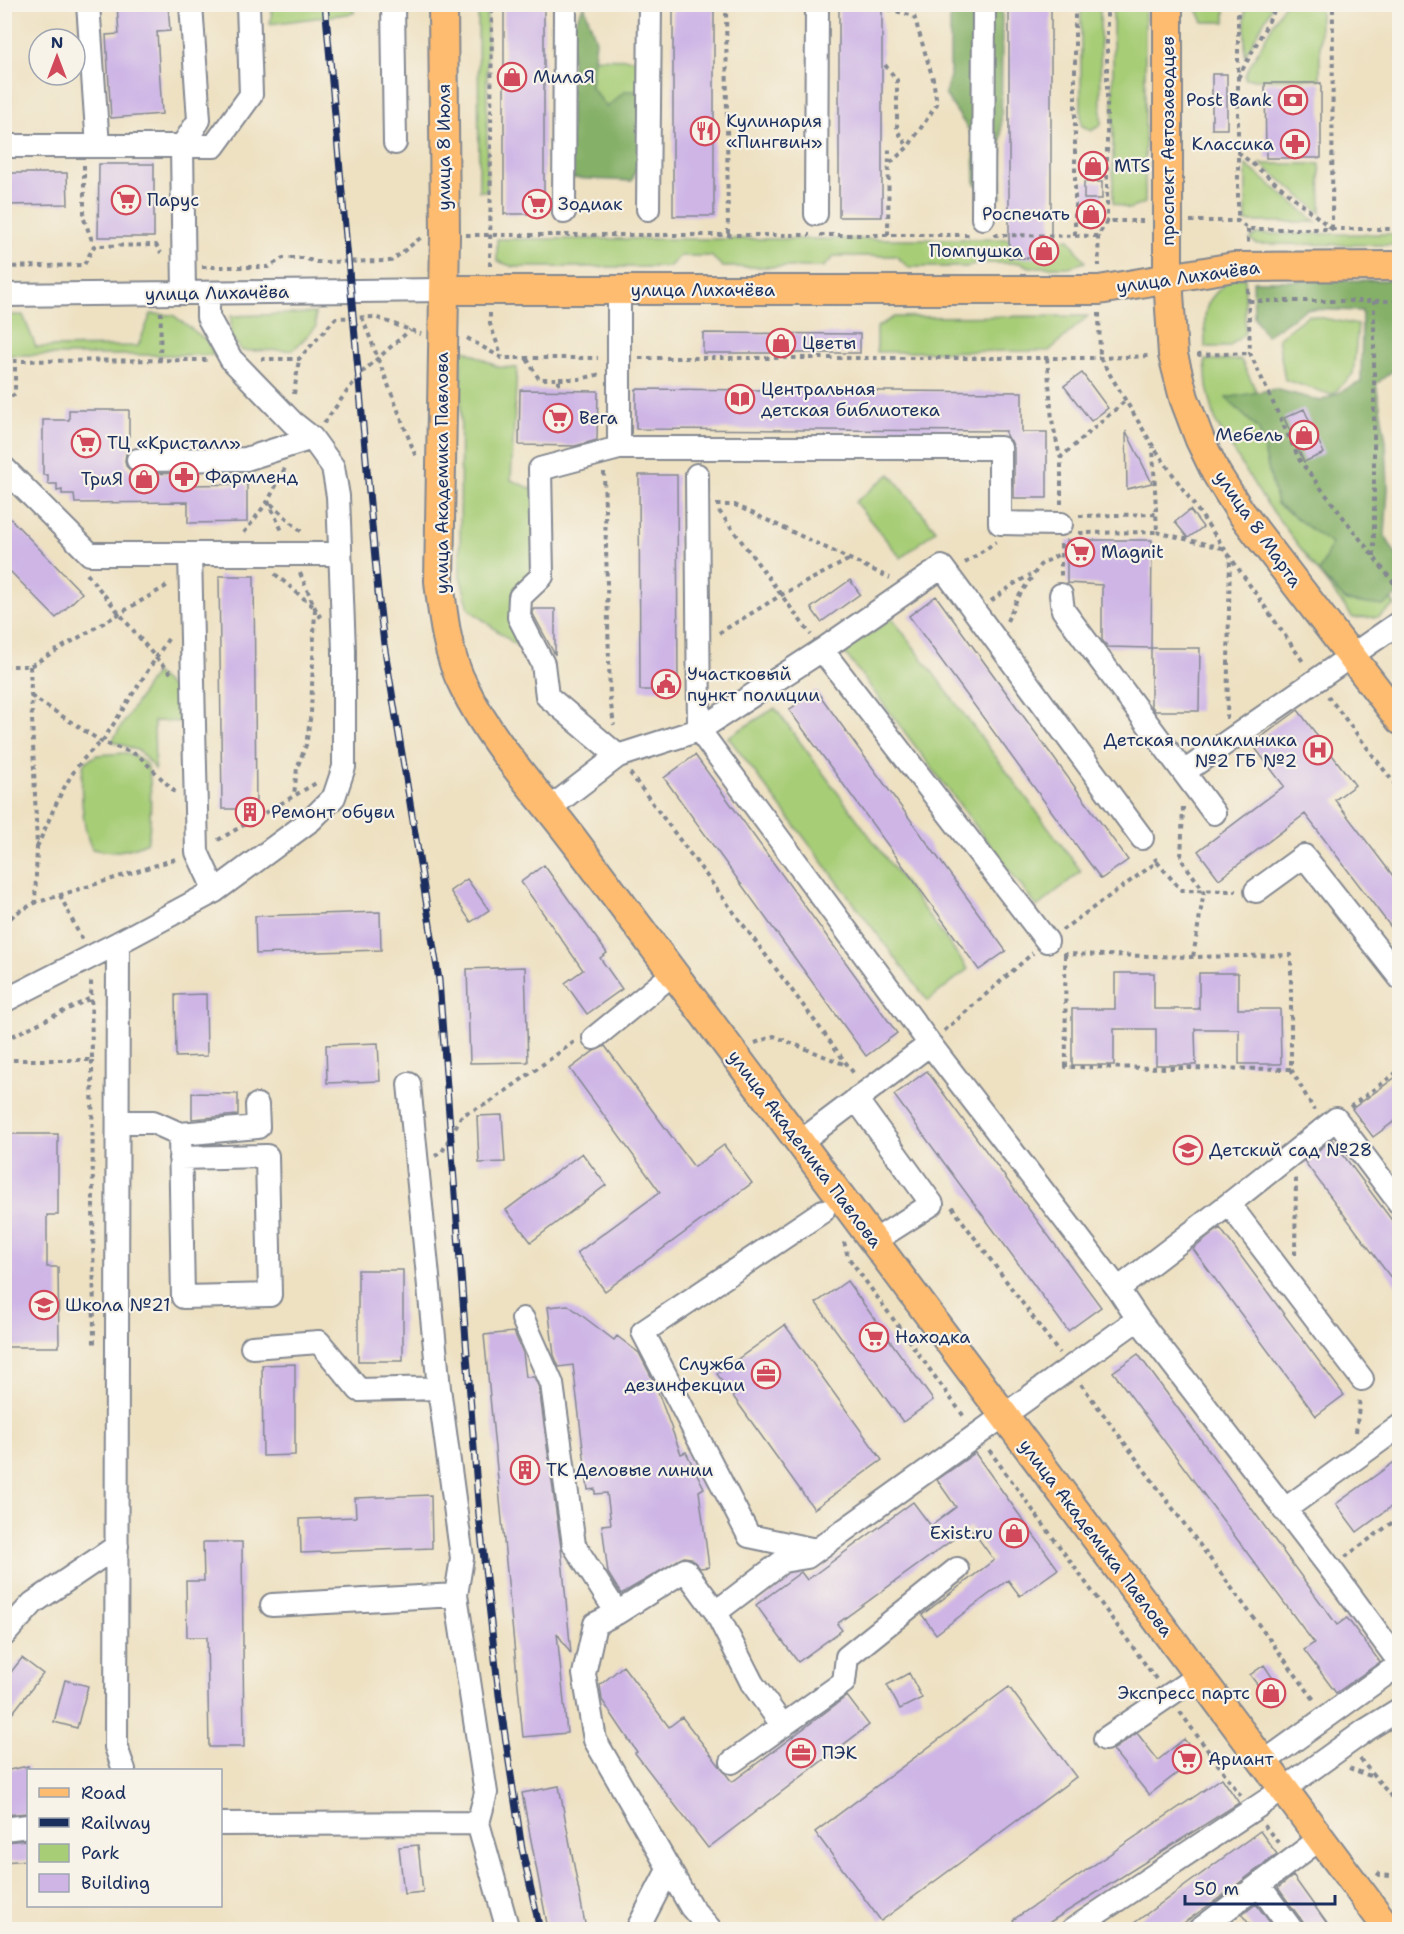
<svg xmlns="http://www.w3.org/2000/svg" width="1404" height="1934" font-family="'Shantell Sans',sans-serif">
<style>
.green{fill:#a7cd77;stroke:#617e6a;stroke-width:1.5}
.forest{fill:#85b068;stroke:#507063;stroke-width:1.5}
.building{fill:#ceb5e6}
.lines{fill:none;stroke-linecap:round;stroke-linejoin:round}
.minor-casing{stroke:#848890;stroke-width:26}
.major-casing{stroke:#848890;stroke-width:32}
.path{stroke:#848890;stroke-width:4;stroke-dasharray:4.5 4.5;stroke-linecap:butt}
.minor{stroke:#fff;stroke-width:22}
.major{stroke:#febc70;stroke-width:28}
.rail-casing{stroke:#1b2f5e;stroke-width:7}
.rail{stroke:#f7f3e8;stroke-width:4.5;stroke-dasharray:14;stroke-linecap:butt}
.labels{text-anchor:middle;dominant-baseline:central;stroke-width:4.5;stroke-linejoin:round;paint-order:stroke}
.poi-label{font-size:18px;fill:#1b2f5e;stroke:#f7f3e8;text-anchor:start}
.street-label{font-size:18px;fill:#1b2f5e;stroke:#f7f3e8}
</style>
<rect width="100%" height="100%" fill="#f7f3e8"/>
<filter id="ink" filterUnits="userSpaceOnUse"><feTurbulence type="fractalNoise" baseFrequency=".0167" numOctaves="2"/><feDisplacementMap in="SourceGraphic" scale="12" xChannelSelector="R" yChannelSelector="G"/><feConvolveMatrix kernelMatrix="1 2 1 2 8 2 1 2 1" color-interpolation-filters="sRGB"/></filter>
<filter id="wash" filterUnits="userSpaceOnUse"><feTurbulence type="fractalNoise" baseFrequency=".008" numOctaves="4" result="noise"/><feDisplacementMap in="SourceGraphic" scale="24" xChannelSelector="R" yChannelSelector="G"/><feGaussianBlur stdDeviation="1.35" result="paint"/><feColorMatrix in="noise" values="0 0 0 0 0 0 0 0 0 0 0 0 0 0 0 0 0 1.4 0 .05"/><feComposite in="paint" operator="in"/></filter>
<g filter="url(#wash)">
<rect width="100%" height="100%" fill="#eee1c2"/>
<path class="green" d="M273 4 354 5V13L270 24Z
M1284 4 1320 5V79H1245V75Z
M478 5H487V191H479Z
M1081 5H1100L1101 125 1091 131 1081 125Z
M1113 5H1145V203L1129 209 1113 203Z
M1195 5H1225V22H1203Z
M1245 5H1273L1245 56Z
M571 58 643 59 642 163Z
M1261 164H1320L1321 213Z
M1246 165 1316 222H1246Z
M1257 234H1399V245L1257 244 1250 239Z
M497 239H1069L1085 262 1069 267H1029L1021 263H980L968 267H908L896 256H835L823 267H723L711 256H680L669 267H514L497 261Z
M1232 278H1245V333L1229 347H1205C1205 309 1200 304 1232 278Z
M315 313 316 327 293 350 242 351 231 337V316Z
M151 314 173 315 206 340 215 355H7L5 351V321L9 315H23L36 347 138 346Z
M1308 315 1358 325 1353 374 1332 395 1285 380 1278 338Z
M1088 316 1049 351 877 352V327L894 317Z
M461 348 498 367 517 368 511 480 535 490 537 571 514 612 534 659 469 609 460 576Z
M1205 360H1241L1293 467 1395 605 1379 617 1353 618 1262 497 1216 423 1207 387Z
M890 474 936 530 901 558 855 502Z
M892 618 1081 871 1037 907 844 652Z
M155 673 188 703 187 722 154 721 155 769 139 751 112 741Z
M775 708 968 969 928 1001 728 737Z
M126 753C135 756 145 759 148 769 152 780 151 831 147 842 131 851 109 854 92 849 82 829 79 785 84 763L97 755Z"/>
<path class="forest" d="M584 5 596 40 591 87 607 107 625 91H648L647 135 632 181 570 178 572 28Z
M950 5H1002L1001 197 975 184 974 138 945 94 950 76Z
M1399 280 1400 339H1394L1395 369 1376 384 1386 441 1388 488 1385 536 1399 560V594L1383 606 1346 601 1319 573 1331 544 1277 504 1259 430 1226 398 1275 389 1321 401 1361 382 1362 311 1306 309 1266 336 1254 317 1253 281Z"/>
<g id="blocks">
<path class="building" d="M117 4H168L170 31 157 32 162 114 111 118 106 35 119 34Z
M504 4H544V214H504Z
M673 4H714V216H673Z
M839 4H882V217H839Z
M1009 4H1051V258H1009Z
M1212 74H1227V129H1212Z
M1265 83H1321V158H1266Z
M99 164H154V237H98Z
M4 173H67L68 204 4 205Z
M1084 182H1102V199H1084Z
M703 333 860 334V353H703Z
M1082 373 1108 408 1091 421 1064 386Z
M636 389 1022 392V432H1047V498H1014V448L1011 441 1006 436V431L636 429Z
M520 390 598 391 597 440 575 446 519 445Z
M1304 409 1324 453 1304 462 1284 418Z
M69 410H129V450L126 454 125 461 126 466 131 471 138 474 192 473V485L247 484V522L188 523V502L75 503 74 494H62V490L57 491V484H48V475H43V420H69Z
M1126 431 1152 483 1127 489Z
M639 475H677L678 690H640Z
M1190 510 1203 527 1188 538 1175 522Z
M4 512 82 593 56 618 4 565Z
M1067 540H1152L1151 648 1108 647 1102 640V585L1067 583Z
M219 576H254L256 809H222Z
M850 580 860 594 821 622 811 608Z
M936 596 1128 860 1101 879 909 616Z
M533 609H555V655L533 614Z
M1151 648H1200L1199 711H1155L1151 705Z
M816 690 1006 951 979 970 789 710Z
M1298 710 1355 785 1335 800 1400 885V939L1305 814 1219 879 1198 851 1284 786 1252 744Z
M695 755 897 1033 866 1056 664 778Z
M544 865 607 953 600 958 622 989 587 1014 565 983 583 970 521 882Z
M467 879 489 910 471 922 450 891Z
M380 912 381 950 256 954 255 916Z
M525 967 528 1062 470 1063 467 969Z
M1115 973H1154V1009H1199V973H1238V1009H1280L1281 1064H1239V1029H1195L1196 1065H1156V1029H1114V1065H1072V1009H1115Z
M206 994 207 1056 176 1057 175 995Z
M378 1043 380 1081 327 1083 326 1045Z
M605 1046 694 1167 724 1145 752 1183 605 1291 577 1253 660 1192 570 1069 594 1051Z
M927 1071 1101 1307 1068 1331 894 1095Z
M1400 1074V1117L1373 1137 1352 1109Z
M192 1093 238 1094V1115L192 1119Z
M502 1115 505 1162 479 1163 477 1116Z
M4 1134H58V1215H47V1267H58L59 1347H4Z
M1332 1140 1400 1231V1290L1304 1161Z
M582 1153 606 1185 531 1242 506 1210Z
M1220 1228 1344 1395 1316 1416 1193 1249Z
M358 1270H403V1361H358Z
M847 1281 933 1400 903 1422 816 1303Z
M568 1305 614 1340 617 1336 639 1353 655 1384 681 1454 686 1452 704 1488 699 1491 709 1567 700 1568 691 1558 684 1557 621 1594 608 1573 602 1525 611 1524 607 1493 595 1494V1489L588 1490 573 1365 559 1367 554 1355 548 1307Z
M785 1325 882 1460 814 1509 717 1374Z
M514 1332 523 1353 526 1377H534L539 1388 561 1548 571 1654 557 1633 567 1733 523 1737 484 1335Z
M1138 1354 1337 1625 1347 1618 1380 1662 1336 1693 1304 1650 1314 1643 1113 1372Z
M295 1364V1455L263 1456 262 1365Z
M975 1453 1058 1569 1020 1596 1008 1580 936 1634 922 1615 994 1560 970 1527 837 1624 842 1630 798 1662 756 1605 801 1572 807 1580 913 1502 931 1526 956 1507 937 1480Z
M1400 1458V1500L1357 1532 1336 1504Z
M431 1495 432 1548 301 1553 300 1519 356 1517 355 1498Z
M203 1542H242L244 1747H209L207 1637H187L186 1581H204Z
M22 1658 43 1674 4 1724V1681Z
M1264 1665 1284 1695 1272 1704 1250 1675Z
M623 1666 669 1727 682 1717 732 1782 847 1696 869 1725 708 1848 635 1753 637 1752 602 1700 600 1685Z
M909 1673 922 1698 900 1709 887 1685Z
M65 1680 88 1686 77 1728 54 1722Z
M1009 1687 1076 1777 881 1921 815 1832Z
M1137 1733 1158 1760 1184 1739 1198 1757 1149 1795 1113 1750Z
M28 1766V1813L4 1815V1771Z
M1222 1778 1239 1803 1039 1929H1020L1013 1920Z
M559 1786 586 1929H548L522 1793Z
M1260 1831 1277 1854 1226 1893 1175 1929H1126Z
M28 1840V1860L4 1862V1842Z
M418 1845 423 1892 404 1894 399 1847Z
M1293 1876 1331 1929H1305L1303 1922 1278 1888Z
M1256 1904 1275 1929H1253L1242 1915Z"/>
</g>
</g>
<g filter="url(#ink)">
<use href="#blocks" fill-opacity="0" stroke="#848890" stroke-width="1.5"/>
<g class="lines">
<g class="minor-casing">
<path id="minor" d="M88 4 98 146
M393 4 395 143
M4 146H214L251 95 248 4
M648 209 650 4
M564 212 565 4
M816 214 817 4
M983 218 984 4
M619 290V448H1000V523L1061 524
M184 293 182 146 199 120 191 4
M4 295 444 290
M138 460 246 459 312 438
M4 468 90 554H340
M697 475 699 730 822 650 942 567 1142 838
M190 554 197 852 215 891
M1061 595 1063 610 1214 813
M822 650 1047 941
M618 756 547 696 543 664 519 617 520 597 542 576 540 469 619 448
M1184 772 1400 622
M550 808 618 756 699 730 930 1044 1118 1289 1138 1319 1330 1568 1400 1663
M1256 891 1304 856 1400 978
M118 943 116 1747 124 1770
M4 1001 118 943 215 891 311 820 334 797 344 767V650L338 496 333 467 312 438 293 423 231 359 208 317V293
M594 1038 674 973
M409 1084 439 1388
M856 1099 932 1204 874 1241
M118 1122H153L180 1134 258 1127 257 1105
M180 1134 183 1297 270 1295 267 1156 180 1158
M800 1142 930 1044
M1229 1204 1362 1379
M1118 1289 1229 1204 1336 1119 1400 1204
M523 1319 552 1384 574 1545 617 1613
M252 1347 319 1342 359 1390 439 1388 462 1558 456 1595 486 1793 478 1823
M1284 1510 1400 1426
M816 1550 749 1536 643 1332 823 1211
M272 1605 456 1595
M4 1635 33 1603 117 1546
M783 1726 752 1683 716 1612 783 1561 807 1557 1138 1319
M1105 1739 1199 1675
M732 1762 844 1682 847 1657 957 1569
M1264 1762 1400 1664
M220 1824 478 1823 508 1930
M4 1829 28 1826
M1259 1885 1292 1930
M637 1930 669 1868
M711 1930 691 1907 595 1740 584 1674 595 1624 617 1613 685 1570 716 1612
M1072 1930 1284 1789 1366 1730 1400 1709
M1199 1930 1321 1838"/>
</g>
<g class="major-casing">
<path id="major" d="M443 4 445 236 439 581C443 616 447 655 464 687 492 745 538 792 576 843L1389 1930
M1168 4V278L1173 355 1184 398 1200 440 1216 473 1240 511 1400 720
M444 290H1099L1234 267 1400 266"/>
</g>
<path class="path" d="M726 4 728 235
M1107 4V221
M1238 4V221
M888 9 914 16 933 79 937 104 908 147 889 164
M885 65 897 80V130L908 147
M1238 78 1278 4
M1238 152 1332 229
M84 165V219L94 246
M1190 221H1238L1248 229H1400
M1248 229V245
M1332 229 1333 4
M466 235H810
M820 235H972
M888 235 889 145
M994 235 1098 236 1107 221H1146
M1075 235V4
M1098 236 1099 266
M490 266 492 4
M4 267 84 265 94 246 156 245 161 253
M202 267H268L283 258H304L316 262 391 261 423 236
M1248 289 1250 353 1300 461 1400 591
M1249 301H1400
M490 313V324L502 357
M1099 313 1100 358 1153 446 1304 663
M362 317 416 457
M467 338 502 358H598
M1197 355 1250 353
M639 358H1100L1150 356
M1047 358 1052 420 1060 457
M261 359H299L336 318 375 317 421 334
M527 359 539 379H559V391
M4 361 208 360
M160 361 161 312
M559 379H580L601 374
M294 394 299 359
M4 402 15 394V361
M324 423 359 375 410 330
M604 472 610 698 614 725
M268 501 283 533
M271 504 303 533
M1061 504V457L1125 401
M716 505H735L890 578
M719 511 811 635
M1079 516 1156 514
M1157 532 1226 549
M244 533 268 501 285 468
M1079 533 1157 532 1153 447
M1061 544V576
M1374 556V301
M965 563 996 542
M300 573 315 608 321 618
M87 574 156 658 171 673
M275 574 315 608 311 713 306 745 297 768 294 795
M991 601 1014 584 1030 575
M1007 621 1017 599 1040 565 1061 553
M719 633 783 594 850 559
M4 666H30L170 584
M30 666 37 847 35 903
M31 696 102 742 138 755 175 792
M1328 696 1400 791
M1227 719 1230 555
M630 773 855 1075
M1183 807 1181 859 1204 891 1193 957
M218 840 318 782
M37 847C54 810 68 766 102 742L170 636
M1157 862 1181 890 1236 891
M60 895 82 940
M4 924 16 913 35 903 179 858
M1062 930 1157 862 1153 855
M1063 954 1193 957 1291 955V1069L1066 1067 1065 955
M944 1031 1033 953
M4 1040 91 998
M755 1043 774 1036 846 1065
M4 1060H92L91 979
M92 1060 94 1347
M1291 1069 1314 1110
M1350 1107 1400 1070
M435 1156 442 1152 462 1115 489 1103 574 1042
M952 1207 1059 1353
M844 1242 848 1257 965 1418
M1295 1255 1296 1178
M1081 1384 1315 1701
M1356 1432 1360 1398
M989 1450 1156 1679
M1345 1557 1400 1517
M1180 1712 1241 1796
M1360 1759 1400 1807
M1349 1768 1373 1777
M1264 1825 1280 1845
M1377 1873 1380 1875 1400 1877"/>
<use href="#minor" class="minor"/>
<use href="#major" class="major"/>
<g class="rail-casing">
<path id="rail" d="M325 4 378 592 384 644 439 980 479 1515 499 1695 522 1849 540 1930"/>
</g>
<use href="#rail" class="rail"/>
</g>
</g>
<defs>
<g id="shop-ring" transform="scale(1.5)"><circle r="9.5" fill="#f7f3e8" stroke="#d1495b" stroke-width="1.5"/><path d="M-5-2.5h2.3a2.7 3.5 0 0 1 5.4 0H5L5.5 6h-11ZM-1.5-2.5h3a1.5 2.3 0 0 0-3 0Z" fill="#d1495b"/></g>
<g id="bank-ring" transform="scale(1.5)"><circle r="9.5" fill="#f7f3e8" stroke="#d1495b" stroke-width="1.5"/><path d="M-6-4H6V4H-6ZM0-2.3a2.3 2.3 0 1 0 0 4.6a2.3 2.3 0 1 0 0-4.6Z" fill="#d1495b"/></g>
<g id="restaurant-ring" transform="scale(1.5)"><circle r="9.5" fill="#f7f3e8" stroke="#d1495b" stroke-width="1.5"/><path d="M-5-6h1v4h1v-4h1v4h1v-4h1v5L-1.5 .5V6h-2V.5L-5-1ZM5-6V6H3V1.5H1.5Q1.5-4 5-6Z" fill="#d1495b"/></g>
<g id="pharmacy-ring" transform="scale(1.5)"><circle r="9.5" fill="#f7f3e8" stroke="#d1495b" stroke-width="1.5"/><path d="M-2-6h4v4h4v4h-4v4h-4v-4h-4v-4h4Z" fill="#d1495b"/></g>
<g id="supermarket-ring" transform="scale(1.5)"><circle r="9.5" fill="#f7f3e8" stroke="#d1495b" stroke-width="1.5"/><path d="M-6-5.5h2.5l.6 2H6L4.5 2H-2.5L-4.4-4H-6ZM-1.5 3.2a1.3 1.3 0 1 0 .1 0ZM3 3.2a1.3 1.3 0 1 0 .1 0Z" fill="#d1495b"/></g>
<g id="library-ring" transform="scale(1.5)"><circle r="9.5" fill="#f7f3e8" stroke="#d1495b" stroke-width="1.5"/><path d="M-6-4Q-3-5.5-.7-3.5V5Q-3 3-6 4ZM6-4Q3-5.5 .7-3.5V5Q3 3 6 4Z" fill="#d1495b"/></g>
<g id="civic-ring" transform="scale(1.5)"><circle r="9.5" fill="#f7f3e8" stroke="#d1495b" stroke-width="1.5"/><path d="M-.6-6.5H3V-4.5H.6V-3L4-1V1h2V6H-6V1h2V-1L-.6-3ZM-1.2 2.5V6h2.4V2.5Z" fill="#d1495b"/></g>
<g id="hospital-ring" transform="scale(1.5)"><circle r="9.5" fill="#f7f3e8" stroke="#d1495b" stroke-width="1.5"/><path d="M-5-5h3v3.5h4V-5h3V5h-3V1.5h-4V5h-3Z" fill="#d1495b"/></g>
<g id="building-ring" transform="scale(1.5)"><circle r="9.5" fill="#f7f3e8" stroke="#d1495b" stroke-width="1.5"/><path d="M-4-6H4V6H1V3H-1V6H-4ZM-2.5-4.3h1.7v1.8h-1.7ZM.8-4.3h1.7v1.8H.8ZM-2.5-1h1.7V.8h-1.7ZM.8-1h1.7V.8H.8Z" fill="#d1495b"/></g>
<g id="school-ring" transform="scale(1.5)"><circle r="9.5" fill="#f7f3e8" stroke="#d1495b" stroke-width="1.5"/><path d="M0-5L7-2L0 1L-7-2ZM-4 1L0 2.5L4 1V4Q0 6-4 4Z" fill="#d1495b"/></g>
<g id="office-ring" transform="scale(1.5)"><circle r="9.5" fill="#f7f3e8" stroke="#d1495b" stroke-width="1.5"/><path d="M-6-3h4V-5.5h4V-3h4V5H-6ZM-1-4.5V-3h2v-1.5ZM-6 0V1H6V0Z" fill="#d1495b"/></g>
</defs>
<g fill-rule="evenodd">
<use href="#shop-ring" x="512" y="77"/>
<use href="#bank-ring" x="1293" y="100"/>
<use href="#restaurant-ring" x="705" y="131"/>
<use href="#pharmacy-ring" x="1295" y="144"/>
<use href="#shop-ring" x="1093" y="166"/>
<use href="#supermarket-ring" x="126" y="200"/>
<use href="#supermarket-ring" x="537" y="204"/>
<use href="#shop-ring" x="1091" y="214"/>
<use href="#shop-ring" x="1044" y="251"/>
<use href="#shop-ring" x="781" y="343"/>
<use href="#library-ring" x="740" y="399"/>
<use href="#supermarket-ring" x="558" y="418"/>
<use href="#shop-ring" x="1304" y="435"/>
<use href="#supermarket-ring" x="86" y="443"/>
<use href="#pharmacy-ring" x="184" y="477"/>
<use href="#shop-ring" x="144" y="479"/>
<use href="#supermarket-ring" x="1080" y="552"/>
<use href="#civic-ring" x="666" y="684"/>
<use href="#hospital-ring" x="1318" y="750"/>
<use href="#building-ring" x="250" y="812"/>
<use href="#school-ring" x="1188" y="1150"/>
<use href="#school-ring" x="44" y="1305"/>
<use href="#supermarket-ring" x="874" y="1337"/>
<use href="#office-ring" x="766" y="1374"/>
<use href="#building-ring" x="525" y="1470"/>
<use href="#shop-ring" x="1014" y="1533"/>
<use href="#shop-ring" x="1271" y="1693"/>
<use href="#office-ring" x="801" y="1753"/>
<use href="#supermarket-ring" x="1187" y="1759"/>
</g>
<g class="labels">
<g class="poi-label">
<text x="533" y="77">МилаЯ</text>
<text x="1272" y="100" text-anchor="end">Post Bank</text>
<text x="726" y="121">Кулинария<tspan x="726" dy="21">«Пингвин»</tspan></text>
<text x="1274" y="144" text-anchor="end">Классика</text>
<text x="1114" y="166">MTS</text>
<text x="147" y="200">Парус</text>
<text x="558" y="204">Зодиак</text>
<text x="1070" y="214" text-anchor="end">Роспечать</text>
<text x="1023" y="251" text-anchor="end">Помпушка</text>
<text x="802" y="343">Цветы</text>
<text x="761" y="389">Центральная<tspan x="761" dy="21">детская библиотека</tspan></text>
<text x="579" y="418">Вега</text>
<text x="1283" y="435" text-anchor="end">Мебель</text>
<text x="107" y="443">ТЦ «Кристалл»</text>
<text x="205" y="477">Фармленд</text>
<text x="123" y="479" text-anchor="end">ТриЯ</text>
<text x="1101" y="552">Magnit</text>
<text x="687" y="674">Участковый<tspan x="687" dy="21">пункт полиции</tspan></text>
<text x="1297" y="740" text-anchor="end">Детская поликлиника<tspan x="1297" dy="21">№2 ГБ №2</tspan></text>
<text x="271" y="812">Ремонт обуви</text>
<text x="1209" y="1150">Детский сад №28</text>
<text x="65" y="1305">Школа №21</text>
<text x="895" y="1337">Находка</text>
<text x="745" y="1364" text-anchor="end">Служба<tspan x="745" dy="21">дезинфекции</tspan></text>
<text x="546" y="1470">ТК Деловые линии</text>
<text x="993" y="1533" text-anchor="end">Exist.ru</text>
<text x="1250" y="1693" text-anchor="end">Экспресс партс</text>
<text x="822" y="1753">ПЭК</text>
<text x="1208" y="1759">Ариант</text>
</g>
<g class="street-label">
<text transform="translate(1168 141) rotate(-90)">проспект Автозаводцев</text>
<text transform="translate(444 147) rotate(-90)">улица 8 Июля</text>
<text transform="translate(1188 277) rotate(-8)">улица Лихачёва</text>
<text x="703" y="290">улица Лихачёва</text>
<text transform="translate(217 293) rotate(-1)">улица Лихачёва</text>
<text transform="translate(442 473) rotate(-90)">улица Академика Павлова</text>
<text transform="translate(1258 529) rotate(55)">улица 8 Марта</text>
<text transform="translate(805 1149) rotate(53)">улица Академика Павлова</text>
<text transform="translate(1096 1538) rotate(53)">улица Академика Павлова</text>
</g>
</g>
<rect width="1404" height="1934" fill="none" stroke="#f7f3e8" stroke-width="24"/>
<rect x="27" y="1769" width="195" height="138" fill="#f7f3e8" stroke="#9fa5b1" stroke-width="1.5"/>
<rect x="39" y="1788" width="30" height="9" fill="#febc70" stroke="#9fa5b1" stroke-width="1.5"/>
<text x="81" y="1799" font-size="18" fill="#1b2f5e">Road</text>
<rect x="39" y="1818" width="30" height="9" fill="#1b2f5e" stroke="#9fa5b1" stroke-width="1.5"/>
<text x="81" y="1829" font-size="18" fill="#1b2f5e">Railway</text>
<rect x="39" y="1844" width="30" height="18" fill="#a7cd77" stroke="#9fa5b1" stroke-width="1.5"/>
<text x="81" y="1859" font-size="18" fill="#1b2f5e">Park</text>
<rect x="39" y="1874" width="30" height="18" fill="#ceb5e6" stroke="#9fa5b1" stroke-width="1.5"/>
<text x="81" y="1889" font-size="18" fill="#1b2f5e">Building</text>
<g transform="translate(57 57)"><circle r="28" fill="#f7f3e8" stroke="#9fa5b1" stroke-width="1.5"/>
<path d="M0-4.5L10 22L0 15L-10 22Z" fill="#d1495b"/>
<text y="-9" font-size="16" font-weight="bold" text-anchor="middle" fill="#1b2f5e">N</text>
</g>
<path d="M1185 1895v9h150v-9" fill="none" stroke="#1b2f5e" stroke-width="3"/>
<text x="1194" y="1895" font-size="18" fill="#1b2f5e" stroke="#f7f3e8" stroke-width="4.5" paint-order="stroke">50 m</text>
</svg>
